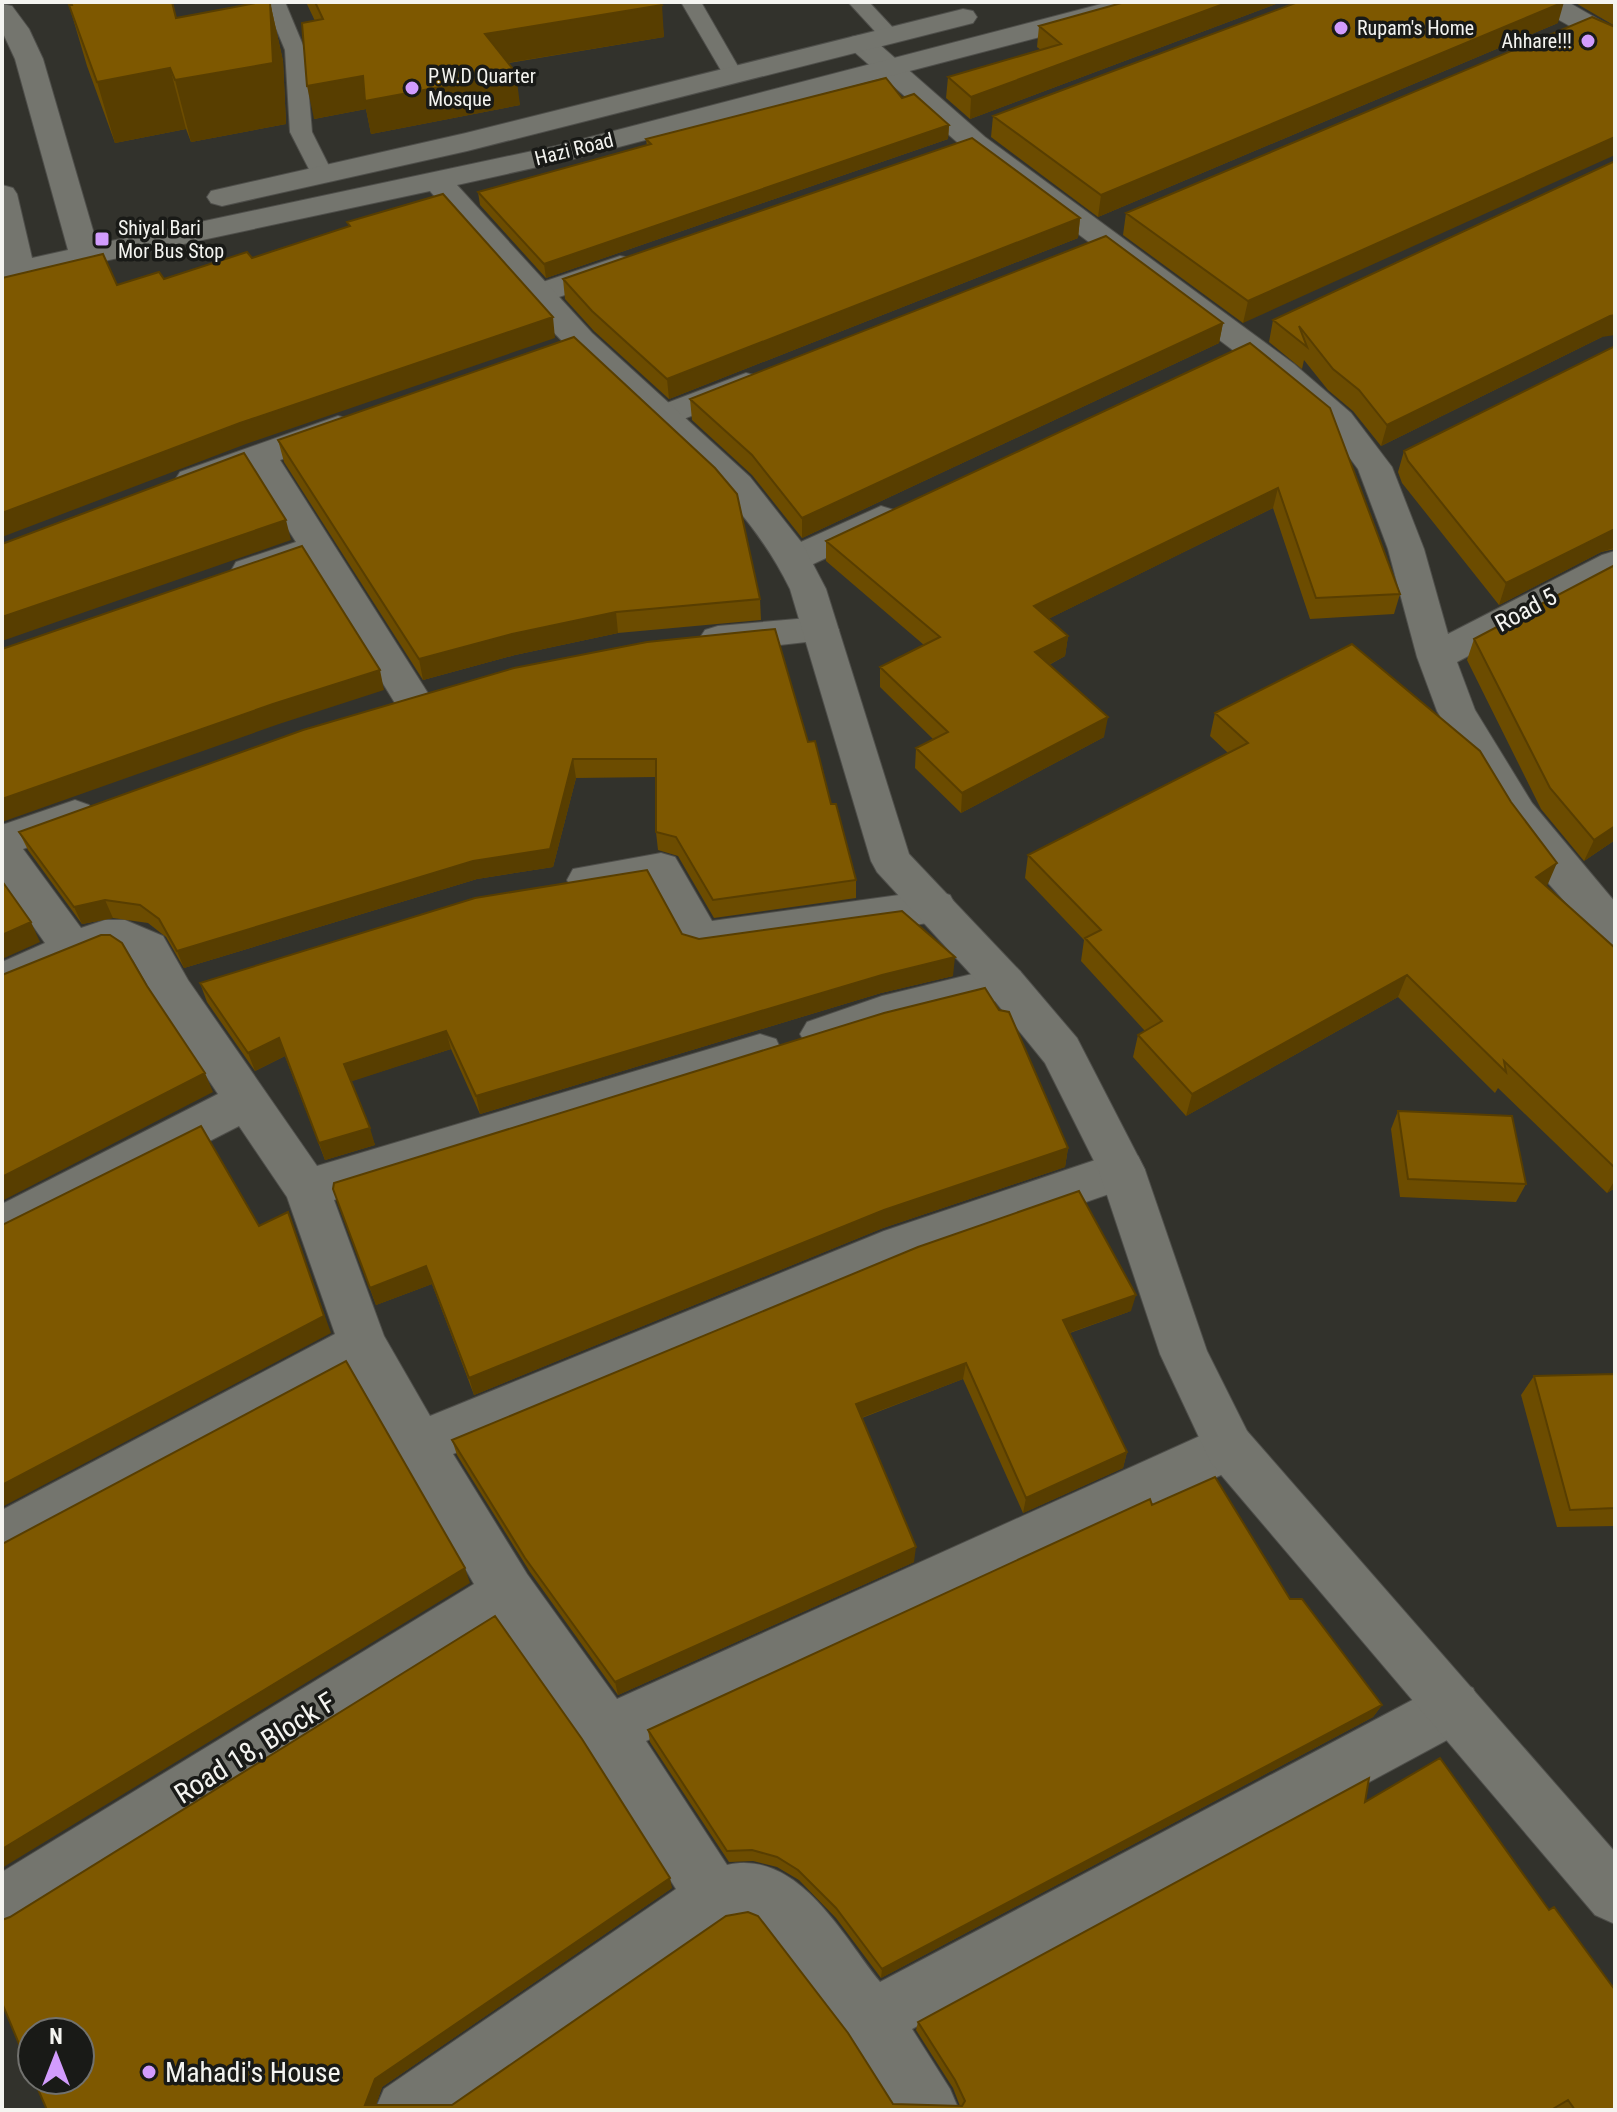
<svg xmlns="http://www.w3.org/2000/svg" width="1617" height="2112" font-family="'Roboto Condensed',sans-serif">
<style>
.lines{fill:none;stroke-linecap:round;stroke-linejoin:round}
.service-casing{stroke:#4e4e4a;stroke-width:2}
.minor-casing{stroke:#4e4e4a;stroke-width:2}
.tertiary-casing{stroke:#4e4e4a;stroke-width:2}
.service{fill:#74756e;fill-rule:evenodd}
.minor{fill:#74756e;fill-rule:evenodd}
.tertiary{fill:#74756e;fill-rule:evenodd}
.wall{fill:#6c4c00}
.shaded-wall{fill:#583e00}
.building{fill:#7e5800;stroke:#583e00;stroke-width:2}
.poi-dot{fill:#d29cfd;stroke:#191a17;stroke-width:3}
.labels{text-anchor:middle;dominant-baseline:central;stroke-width:7;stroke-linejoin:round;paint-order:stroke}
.far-poi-label{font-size:20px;fill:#f4f4f0;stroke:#191a17;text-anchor:start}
.far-street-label{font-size:20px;fill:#f4f4f0;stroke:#191a17}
.street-label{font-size:24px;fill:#f4f4f0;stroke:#191a17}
.near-street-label{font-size:28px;fill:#f4f4f0;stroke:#191a17}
.near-poi-label{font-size:28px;fill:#f4f4f0;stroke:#191a17;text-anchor:start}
</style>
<rect width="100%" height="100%" fill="#32322c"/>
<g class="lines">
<g class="service-casing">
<path id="service" d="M265 2H285L305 50 312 132 333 174 330 179H314L290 132 285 50Z
M681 2H701L743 75 740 79H726Z
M848 2H869L896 31 899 35 896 39H882Z"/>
</g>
<g class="minor-casing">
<path id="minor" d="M1534 2H1568L1615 29V48L1605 46 1538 8Z
M861 35 871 37 985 137 1294 364 1351 413 1392 467 1424 549 1448 634 1602 555 1615 551V578L1457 662 1475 710 1532 803 1615 902V946L1600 941 1549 884 1504 823 1437 711 1417 657 1388 549 1358 469 1327 427 1270 378 965 149 851 49 847 43 851 37Z
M620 256 631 258 636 265 631 272 536 305 525 302 520 295 525 288Z
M746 373 758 376 763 383 758 390 663 427 651 423 646 416 651 409Z
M338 416 350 419 355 427 350 435 280 460 431 698 426 708 412 711 398 708 309 563 249 583 236 580 231 571 236 562 296 542 251 471 192 491 180 488 175 480 180 472Z
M881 506 894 510 899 518 894 526 809 566 796 570 783 566 778 558 783 550Z
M820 617 833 621 839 630 833 639 718 652 705 648 699 639 705 630 718 626Z
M75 800 89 805 95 815 89 825 23 849 81 928 105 920H125L163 936 188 980 317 1166 760 1034 776 1039 782 1052 776 1065 334 1200 384 1336 430 1416 884 1231 1122 1151 1138 1156 1145 1170 1138 1184 915 1261 453 1454 527 1574 617 1699 1211 1431 1229 1424 1247 1431 1254 1447 1247 1463 646 1741 727 1865C798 1849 842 1935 880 1982L1435 1688 1454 1680 1473 1688 1481 1707 1473 1726 912 2029 950 2089 959 2110H894L850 2040 761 1924 749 1919 726 1923 457 2110H375L384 2089 676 1889 588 1750 501 1626 22 1925 2 1934V1872L474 1584 354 1374 2 1562V1510L335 1334 287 1197 239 1126 2 1247V1204L218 1094 158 1004 133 960 119 952H109L2 997V962L45 943 2 882V825Z
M661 853 675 857 712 921 935 890 950 895 956 906 950 917 935 922 701 955 686 951 650 885 588 896 573 891 567 880 573 869Z
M1005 966 1020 971 1026 983 1020 995 885 1029 822 1052 807 1046 800 1034 807 1022 882 996Z"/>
</g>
<g class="tertiary-casing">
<path id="tertiary" d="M1109 2H1155L1151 8 569 160 457 185 592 333 750 477 802 543 826 589 909 854 1020 971 1077 1038 1145 1170 1207 1351 1247 1431 1615 1852V1924L1595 1915 1211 1463 1160 1354 1099 1171 1045 1063 990 995 877 872 871 861 790 589C739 485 648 426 568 347 519 298 475 243 430 191L2 283V185L13 188 17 194 32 258 68 250 15 59 2 31V4L12 6 29 29 43 59 97 244 556 146Z
M963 9 973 11 977 17 973 23 467 151 222 206 211 203 207 197 211 191 466 133Z"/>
</g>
<use href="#service" class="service"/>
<use href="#minor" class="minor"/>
<use href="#tertiary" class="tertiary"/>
</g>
<path class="wall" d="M70 2H172L176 18 270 2 283 61 286 124 191 142 186 129 115 143 87 66 69 5H71Z
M306 2H660L664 37 509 63 520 105 371 134 366 109 314 119 315 21Z
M1125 2H1281L970 119 946 98 948 77 1041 50 1037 47 1039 26Z
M1574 2H1615V26Z
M1558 23 1098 217 991 137 993 116Z
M1615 27 1243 323 1123 235 1126 213Z
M902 98 949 125 948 139 546 278 480 205 478 192 647 146 646 139Z
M1080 218 1078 238 669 399 594 331 565 299 563 279Z
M1273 320 1602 337 1381 446 1353 411 1328 390 1304 360 1302 369 1269 342Z
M1223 323 1219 343 802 538 752 475 692 420 690 399Z
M1250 343 1400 594 1394 614 1310 619 1273 508 1048 619 1068 636 1065 656 1049 665 1104 737 961 813 915 768 916 748 933 739 880 687V667L924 645 826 561V541Z
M1615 346V549L1601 552 1499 605 1402 483 1398 472 1404 451Z
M278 440 760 599 761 620 618 633 515 655 423 680 284 462Z
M1474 639 1615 840 1584 861 1541 809 1467 660Z
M1215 713 1546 886 1615 948V1188L1607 1193 1498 1088 1495 1093 1398 997 1186 1116 1133 1057 1138 1035 1145 1031 1081 961 1084 940 1025 878 1028 855 1228 753 1210 736Z
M303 730 808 742 831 804 856 880V898L714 918 678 856 658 850 656 832V777L576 778 553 867 477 879 184 968 166 937 148 923 113 918 82 924 28 850 19 832Z
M682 934 699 939 953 976 881 993 480 1114 451 1049 351 1081 375 1145 325 1160 285 1056 255 1071 207 1002 200 983Z
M1398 1111 1526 1184 1516 1202 1400 1197 1391 1129Z
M1068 1148 1065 1167 883 1228 474 1395 432 1284 376 1305 333 1189Z
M1131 1311 1070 1333 1127 1452 1123 1468 1023 1513 963 1379 862 1418 914 1562 618 1695 530 1572 457 1455 452 1440Z
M1615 1374V1526L1557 1527 1521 1395 1534 1376Z
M1152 1505 1290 1599 1382 1705 1373 1717 881 1978 836 1918 799 1880 777 1867 753 1861 729 1862 650 1742 648 1730Z
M1365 1802 1615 2110H1557L1555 2108 47 2110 672 1888 382 2087 376 2105 893 2104 960 2106 953 2088 916 2030 918 2022Z"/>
<path class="shaded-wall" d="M270 2 283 61 286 124 191 142 175 80Z
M1229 2H1281L970 119 971 97Z
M1564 2 1558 23 1098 217 1101 195Z
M662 5 664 37 489 66 485 34Z
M170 68 186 129 115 143 97 82Z
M516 73 520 105 371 134 366 109 314 119 307 86 363 76Z
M949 125 948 139 546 278 544 264Z
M1615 137V155L1243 323 1248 301Z
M1080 218 1078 238 669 399 667 379Z
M1615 315V335L1602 337 1381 446 1387 425 1610 316Z
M553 317 555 338 246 444 2 537V513L240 423Z
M1223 323 1219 343 802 538V518Z
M1278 488 1273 508 1032 627 1034 606Z
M286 520 291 540 2 641V617Z
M1615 529 1614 548 1601 552 1499 605 1506 583Z
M616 612 618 633 515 655 423 680 419 659 512 634Z
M1068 636 1065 656 1033 673 1035 652Z
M380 670 384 690 279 724 2 822V799L273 704Z
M1108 717 1104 737 961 813 962 793Z
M573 759 576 778 553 867 477 879 184 968 177 951Z
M1615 826V840L1584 861 1594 840Z
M1557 863 1547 886 1536 877Z
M105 900 113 918 82 924 74 907Z
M31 922 40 942 2 959V935Z
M955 957 953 976 881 993 480 1114 476 1096 882 975Z
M1407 975 1398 997 1186 1116 1192 1094Z
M446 1031 451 1049 350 1082 344 1064Z
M279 1038 285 1056 255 1071 248 1053Z
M205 1073 213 1092 2 1201V1177Z
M370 1128 375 1145 325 1160 319 1143Z
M1068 1148 1065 1167 883 1228 474 1395 469 1378 884 1210Z
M1615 1180V1188L1607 1193Z
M288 1212 331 1333 2 1507V1485Z
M426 1266 432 1284 376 1305 370 1288Z
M1136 1295 1131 1311 1060 1336 1063 1320Z
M966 1363 963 1379 855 1420 856 1404Z
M1127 1452 1123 1468 1023 1513 1026 1498Z
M916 1547 914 1562 618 1695 615 1682Z
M465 1568 470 1583 2 1868V1849Z
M1382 1705 1373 1717 881 1978 882 1969Z
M670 1878 672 1888 382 2087 374 2110 365 2105 375 2079Z"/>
<path class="building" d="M71 2H172L176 18 261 2H270L273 63 175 80 170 68 97 82 69 5H72Z
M315 2H660L662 5 485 34 516 73 365 101 363 76 307 86 302 23 323 19Z
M1125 2H1229L971 97 948 77 1061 44 1039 26Z
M1298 2H1564L1101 195 993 116Z
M1592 17 1615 27V137L1248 301 1126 213Z
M886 78 902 98 914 94 949 125 544 264 478 192 651 144 646 139Z
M972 138 1080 218 667 379 592 311 563 279Z
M1615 161V315L1610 316 1387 425 1359 390 1333 369 1299 326 1307 347 1273 320Z
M443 194 553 317 240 423 2 513V278L103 254 117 285 159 272 164 279 247 252 252 258 350 226 347 222Z
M1106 236 1223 323 802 518 752 455 690 399Z
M574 337 715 468 737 494 760 599 616 612 512 634 419 659 278 440Z
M1250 343 1330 408 1400 594 1316 598 1278 488 1034 606 1068 636 1035 652 1108 717 962 793 916 748 948 732 880 667 940 637 826 541Z
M1615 346V529L1506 583 1408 461 1404 451Z
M244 453 286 520 2 617V544Z
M302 546 380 670 273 704 2 799V649Z
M1615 565V826L1594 840 1550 788 1474 639Z
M775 629 808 742 815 741 831 804H836L856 880 713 900 676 837 656 832V759H573L550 849 473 861 177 951 159 919 140 905 105 900 74 907 19 832 303 730 514 668 647 642Z
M1352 644 1480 751 1511 802 1557 863 1536 877 1615 948V1168L1504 1061 1506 1072 1407 975 1192 1094 1138 1035 1162 1021 1085 938 1101 930 1028 855 1248 743 1215 713Z
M647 870 682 934 699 939 902 911 955 957 882 975 476 1096 446 1031 344 1064 370 1128 319 1143 279 1038 248 1053 200 983 475 898Z
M2 881 31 922 2 935Z
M101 935H110L122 943 147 986 205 1073 2 1177V975Z
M985 988 999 1010 1009 1012 1068 1148 884 1210 469 1378 426 1266 370 1288 333 1189 334 1183 884 1013Z
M1398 1111 1512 1116 1526 1184 1408 1179Z
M201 1126 259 1226 288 1212 324 1316 2 1485V1225Z
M1079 1191 1136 1295 1063 1320 1127 1452 1026 1498 966 1363 856 1404 916 1547 615 1682 525 1558 452 1440 918 1247Z
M346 1361 465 1568 2 1849V1544Z
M1615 1374V1508L1570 1510 1534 1376Z
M1215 1477 1290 1599H1302L1382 1705 882 1969 836 1908 798 1870 777 1857 752 1850 727 1851 648 1730 1150 1499 1152 1505Z
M495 1616 582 1739 670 1878 375 2079 365 2105H452L726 1916 748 1912 758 1916 848 2033 893 2104 962 2106 965 2101 955 2080 918 2022 1369 1778 1365 1802 1440 1758 1549 1910 1554 1907 1615 1990V2110H1575L1568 2100 1551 2110H47L34 2080H80V2032H32V2075L2 2003V1920L10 1917Z"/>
<g class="poi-dot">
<circle cx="1341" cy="28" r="8"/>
<circle cx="1588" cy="41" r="8"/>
<circle cx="412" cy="88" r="8"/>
<rect x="94" y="231" width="16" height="16" rx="4"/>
<circle cx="149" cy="2072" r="8"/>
</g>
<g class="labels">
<g class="far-poi-label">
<text x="1357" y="28">Rupam's Home</text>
<text x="1572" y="41" text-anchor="end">Ahhare!!!</text>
<text x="428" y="76">P.W.D Quarter<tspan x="428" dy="23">Mosque</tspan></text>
<text x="118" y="228">Shiyal Bari<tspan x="118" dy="23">Mor Bus Stop</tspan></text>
</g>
<g class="far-street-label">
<text transform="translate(574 149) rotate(-14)">Hazi Road</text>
</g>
<g class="street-label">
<text transform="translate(1526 610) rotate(-28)">Road 5</text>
</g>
<g class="near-street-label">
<text transform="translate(255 1748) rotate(-32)">Road 18, Block F</text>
</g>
<g class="near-poi-label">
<text x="165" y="2072">Mahadi's House</text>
</g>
</g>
<rect width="1617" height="2112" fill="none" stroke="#f4f4f0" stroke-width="8"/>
<g transform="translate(56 2056)"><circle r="38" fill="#191a17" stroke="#71716e" stroke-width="2"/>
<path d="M0-6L14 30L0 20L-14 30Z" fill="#d29cfd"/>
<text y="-12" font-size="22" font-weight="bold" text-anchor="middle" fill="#f4f4f0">N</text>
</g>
</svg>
